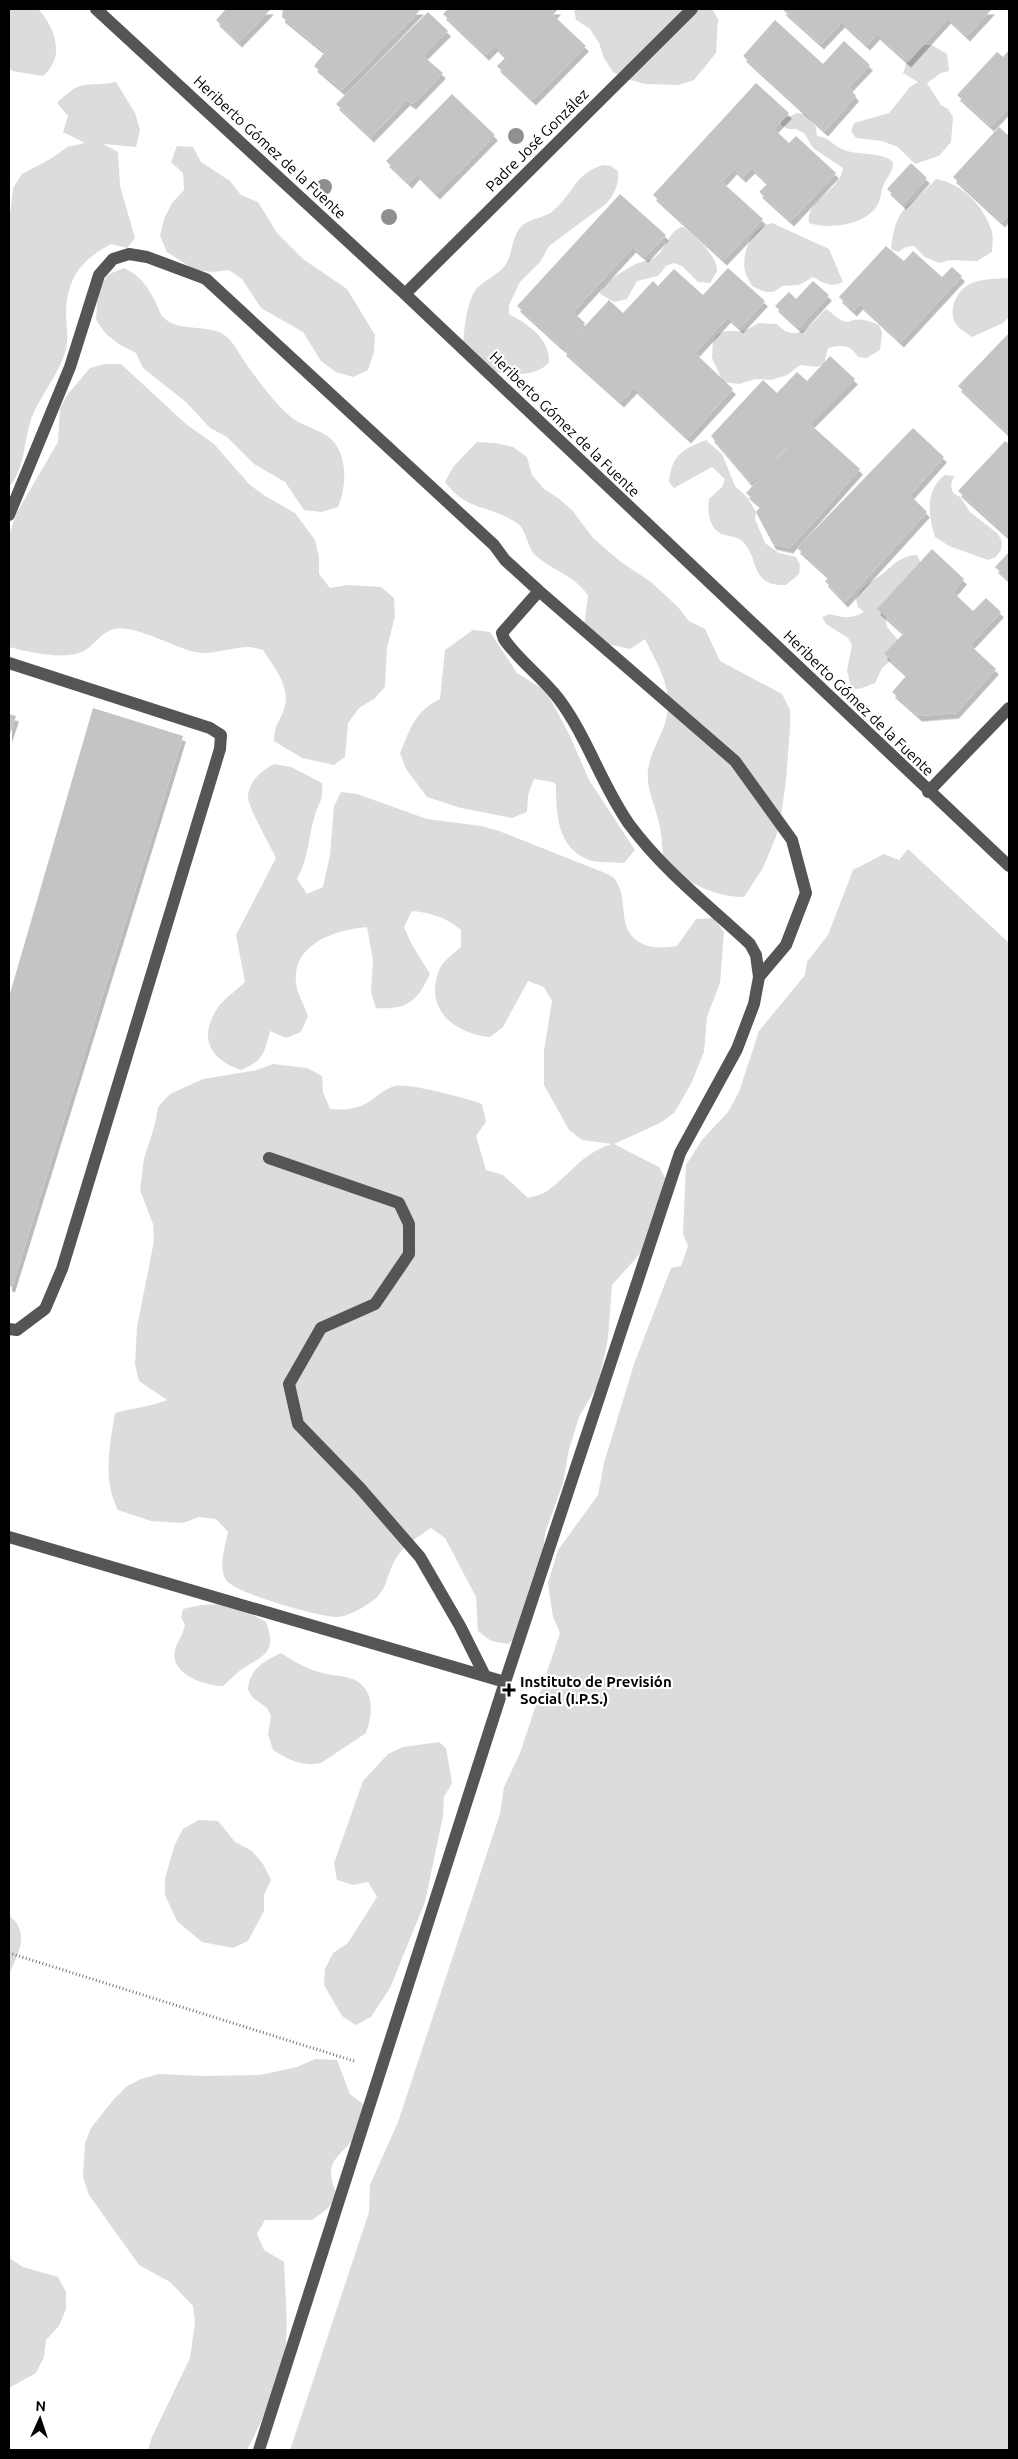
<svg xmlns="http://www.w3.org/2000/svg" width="1018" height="2459" font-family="Ubuntu,sans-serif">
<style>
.green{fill:#dcdcdc}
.building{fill:#c4c4c4;filter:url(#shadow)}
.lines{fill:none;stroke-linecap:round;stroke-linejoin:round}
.path{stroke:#777;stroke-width:3;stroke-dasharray:1 2.5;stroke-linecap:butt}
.minor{stroke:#555;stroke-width:12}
.tree{fill:#8f8f8f}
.poi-dot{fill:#000;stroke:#fff;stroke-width:2}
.labels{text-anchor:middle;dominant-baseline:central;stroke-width:4.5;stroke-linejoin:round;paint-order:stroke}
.street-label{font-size:15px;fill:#000;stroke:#fff}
.poi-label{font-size:15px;font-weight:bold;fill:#000;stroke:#fff;text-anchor:start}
</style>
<defs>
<filter id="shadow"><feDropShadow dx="3" dy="5.5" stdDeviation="0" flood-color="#0004"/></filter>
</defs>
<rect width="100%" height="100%" fill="#fff"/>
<path class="green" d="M9 9H38C50 21 62 46 53 63 51 68 47 72 43 76L12 71 9 66Z
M574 9H712L718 19 716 53 694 80 678 85 645 84 627 79 613 72 604 58 599 43 590 29 576 20Z
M922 45H932L947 54 949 71 941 73 927 83 941 105 948 109 953 117 951 142 939 156 915 164 898 147 882 141 856 138 851 131 854 123 889 113 910 87 918 82 903 73 909 56Z
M116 82 135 113 140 130 136 147 103 144 118 152 120 186 135 238 127 248 111 244C81 260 67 278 66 313 66 323 68 333 67 343 64 370 38 396 30 423 24 443 24 471 9 487V224L13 188 22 174 52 158 67 147 85 143 63 132 68 116 57 103C83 77 85 88 116 82Z
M797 113 805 114 816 127 817 136C829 137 833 146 844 150 860 156 880 151 893 162 893 174 886 177 883 187 881 191 881 197 879 202 869 225 830 230 809 223 805 200 840 192 843 168L813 148 804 133 796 129H788L781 125V117H789Z
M177 146 193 147 201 162 230 181 241 195 258 202 277 233 303 259 347 289 375 335 374 352 368 370 353 377 336 372 321 361 303 332 261 308 242 279 229 270 212 272 195 270 167 252 160 236 164 219 172 203 184 190 183 173 171 162Z
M603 165 611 166 618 171C619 184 615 193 607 203L549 246 540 262 520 282 509 305V314C528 324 550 339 549 362 536 379 500 376 482 367 475 364 468 352 463 346 464 329 466 310 473 294 479 281 498 277 506 264 513 252 512 234 523 225 531 218 545 218 554 210 574 193 574 174 603 165Z
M936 179C961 183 983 205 991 229 994 237 992 245 992 252L977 261 949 260 940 263 925 257 914 246 906 247 898 252 891 249C897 202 908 210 936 179Z
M772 223 829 249 843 282C830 288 824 283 813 277L799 285 782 286C771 296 765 292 752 286 750 282 746 276 745 271 741 252 752 227 772 223Z
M683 227C695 235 718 257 717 271L710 283 698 282 682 266 674 263 666 266 658 276 637 281 627 299 614 302 600 294C602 283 623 271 632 266 641 260 653 262 660 253 667 244 672 228 683 227Z
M124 268C141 276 148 287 156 303 158 307 160 314 163 317 179 334 210 322 227 337 234 343 239 354 245 362 255 377 277 406 291 417 304 428 323 429 334 442 348 460 346 488 338 507L321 512 304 510 285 482 254 464 227 437 210 428 186 402 143 368 136 353 120 345 106 334 96 320 98 287 109 274Z
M1009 278V317L1003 323 972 337C967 333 959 329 956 324 947 311 957 290 970 284 982 278 997 279 1009 278Z
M826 309C833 313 839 321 847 322 850 322 851 320 855 320 863 318 871 322 879 325L882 333 880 350 866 358 858 357C850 344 841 345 828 348L824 364 817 367 800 365 787 375 771 380 755 379 739 384 723 382 712 358 713 341 718 334 726 331H744L759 323 777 324C797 346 812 323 826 309Z
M105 364H121L186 424 214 444 249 484 265 496 295 513 315 540 319 557V574L330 588 348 585 381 587 394 598 395 616 387 648 385 687 374 699 359 708 348 723 345 757 334 765 302 758 274 741C275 725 277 726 283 712 293 689 274 667 263 650 258 649 252 647 248 647 230 647 212 656 195 652 172 647 137 625 114 629 102 632 97 642 87 649 69 662 29 652 9 647V536L16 514 58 442 60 408 68 394 90 368Z
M706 440 722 454 735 486 747 497 756 512 755 519 765 543 779 553 796 557 800 565 799 574 786 585C749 586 760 559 743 542 737 536 731 537 725 535 709 531 707 512 709 499L722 487 725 479 712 467 674 488 669 482C672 454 682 450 706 440Z
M477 442 495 443 513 447 527 457 532 475 544 489 558 498 572 510 593 538 621 562 651 582 678 607 689 621 705 629 720 661 782 694 790 710V727L786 781 781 816 777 834 763 868 744 897C713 897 693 883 666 868 661 852 663 835 658 819 654 802 646 788 648 770 650 754 660 738 665 723 675 691 658 666 645 639L630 649 595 641 584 627 588 595C572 574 555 572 536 556 527 548 527 530 517 523 489 504 467 512 445 482L453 467Z
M945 475 954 476 951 485 953 493 960 497 970 512 998 534 1002 542 1001 550 996 557 988 560 949 546 935 537C928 515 925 490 945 475Z
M917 555 924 570 884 610 887 627 899 641 895 657 882 668 875 683 859 689 851 688 847 670 852 645 848 638 826 624 822 617 830 614C842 618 853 619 864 612L858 607 856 599C864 584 869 584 881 575 894 565 899 556 917 555Z
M473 630 490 632 517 673 546 691 570 736 589 780 635 850 624 863C613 862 598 863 589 860 557 848 556 813 556 785L553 782 534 779 528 795 527 812 512 818 461 808 427 797 406 769 400 753C411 728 414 712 440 699L445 650Z
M274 764 291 767 322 783C323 803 320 799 315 815 308 837 309 858 297 879L307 894 323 887 330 855 334 806 341 792 357 794 427 819 481 826 499 831 600 871C605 873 614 876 616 881 626 896 621 917 628 930 638 949 659 949 677 946L696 919 714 918 724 932 720 983 707 1017 704 1052 691 1084 674 1113 660 1123 614 1144 659 1167 668 1183 646 1247 612 1285 608 1338 605 1354 597 1386 579 1417 569 1449 563 1483 545 1533 540 1584 522 1633 508 1644 491 1641 478 1631 476 1597 445 1538 431 1528C418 1537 403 1545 395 1560 385 1578 388 1592 368 1604 359 1610 348 1616 337 1617 320 1617 234 1593 226 1580 218 1567 225 1546 228 1532L216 1519 199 1517 183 1523 151 1521 118 1510C102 1479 110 1446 115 1413 133 1408 150 1407 167 1400L139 1381 135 1364 137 1327 154 1241 153 1224 140 1190 144 1159 155 1124 158 1107 170 1094 203 1079 257 1070 273 1064 307 1068 322 1076 323 1092 330 1109C343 1110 353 1110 365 1104 375 1099 383 1089 395 1086 409 1083 466 1098 482 1104L486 1122 476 1136 486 1170 503 1175 528 1198C534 1196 542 1195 547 1191 571 1174 582 1153 612 1144L582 1140 569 1130 544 1085V1051L552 1001 544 987 528 981 503 1027 490 1037C456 1034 425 1011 438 973 441 962 453 954 461 947V930C445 917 432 913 412 911L404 927 411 943 430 974C417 1002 407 1010 376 1008L371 992 373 960 367 927C336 930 292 943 296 983 297 994 305 1006 308 1016L301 1032 286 1038 270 1031C264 1054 263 1061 241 1070 208 1059 198 1036 219 1006 226 997 237 990 245 982L236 935 276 858C271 847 247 805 248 797 249 781 261 771 274 764Z
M908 849 1009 943V2450H290L369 2212 370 2185 398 2122 500 1814 504 1787 520 1753 560 1633 553 1617 548 1583 558 1550 598 1495 604 1463 634 1364 671 1268 681 1266 688 1246 683 1234 686 1165 702 1140 728 1112 739 1092 759 1031 805 975 807 962 828 935 853 870 884 854 899 860Z
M226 1604 235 1606 266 1622C276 1649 268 1654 245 1667 237 1672 230 1680 223 1686 205 1686 169 1674 175 1650 177 1641 184 1634 185 1624L181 1618 183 1609 201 1605Z
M281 1653C294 1661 304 1668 319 1672 328 1675 337 1675 346 1677 375 1684 374 1710 366 1733L321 1763C302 1767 289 1760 273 1750L268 1734 271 1716 267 1708 253 1698 248 1690C249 1670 263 1661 281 1653Z
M439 1742 446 1748 452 1783 444 1797 443 1816 425 1902 390 1988 371 2017 356 2025 342 2016 324 1985 325 1969 333 1953 348 1943 377 1897 368 1882 353 1885 337 1880 334 1863 363 1781 388 1754 403 1747Z
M199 1820 218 1821 235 1842 252 1851 263 1864 271 1880 264 1895V1911L248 1941 233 1948 202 1942 177 1921 165 1895V1878L175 1844 183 1829Z
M9 1916C31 1931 18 1955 9 1974Z
M315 2059 337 2060 350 2094 364 2105C364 2111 365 2120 363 2125 349 2155 317 2156 338 2196L327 2209 312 2220H265L257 2234 264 2250 284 2262C285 2296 290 2332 283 2365 278 2388 258 2429 247 2450H148L152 2437 190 2358 195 2323 193 2306 170 2282 139 2265 89 2195 83 2177 85 2143 91 2128 114 2099 127 2086 141 2079 159 2074 202 2076 260 2075 297 2067Z
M9 2258 23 2267 58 2277 66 2292V2309L59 2326 46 2340 44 2357 36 2373 9 2388Z"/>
<path class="building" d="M226 9H271L239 42 216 20Z
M283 9H421L342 90 314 66 325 52 282 17Z
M448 9H558L553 15 586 46 533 100 497 66 506 57 495 46 486 55 443 14Z
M782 9H992L967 36 948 18 908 62 877 34 867 45 842 22 821 44Z
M428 12 448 31 423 56 443 73 413 104 407 100 371 137 336 104Z
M775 20 823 64 844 41 870 65 849 87 856 96 825 131 743 56Z
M1009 50V107L991 126 957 95 997 52 1003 57Z
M756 83 789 113 774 129 789 143 796 136 836 173 791 221 759 192 768 183 752 168 743 177 734 169 722 182 763 219 724 260 653 195Z
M452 94 495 135 437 194 417 174 409 183 386 161Z
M999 127 1009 136V214L1002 222 953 177Z
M911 163 927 178 903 204 887 189Z
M620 194 666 235 645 257 633 247 573 312 585 323 562 347 517 306Z
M886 246 904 261 913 251 942 277 952 267 962 276 901 342 860 304 854 311 839 297Z
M728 268 765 301 740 328 728 317 695 353 733 389 688 438 634 388 621 402 563 350 609 300 623 313 653 281 658 286 674 269 703 295Z
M813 281 829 295 799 328 775 306 789 292 796 299Z
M1009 333V434L958 386Z
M830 356 855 379 810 424 860 469 790 548 773 544 756 512 761 506 746 493 795 439 751 483 711 436 763 380 777 393 797 372 807 381Z
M913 428 944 457 910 495 927 512 845 602 825 581 829 577 797 548Z
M1005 441 1009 444V537L958 491Z
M932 549 964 579 953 592 973 611 986 598 1001 612 970 645 996 669 956 713 919 716 892 692 907 675 884 654 904 633 877 609Z
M1009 552V580L995 567Z
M93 708 183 736 12 1287 9 1286V997Z
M9 714 16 716 9 737Z"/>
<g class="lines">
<path class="path" d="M9 1953 354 2061"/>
<path class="minor" d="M96 9 405 294 1009 866
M405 294 692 9
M9 515 70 367 99 275 113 259 129 254 147 257 206 279 494 545 505 560 539 591 502 633 504 639C519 661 542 677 558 698 587 736 601 784 629 824 663 870 708 905 750 944L756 955 759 977 754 1004 737 1049 680 1153 505 1682
M539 591 735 761 792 840 806 893 786 945 759 977
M9 663 210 728 221 735 220 749 62 1269 45 1309 17 1330 9 1329
M928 792 1009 708
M269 1158 399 1203 409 1224V1254L375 1304 321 1328 289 1384 298 1424 360 1488 420 1557 460 1626 485 1676
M9 1537 505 1682 259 2450"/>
</g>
<g class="tree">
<circle cx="516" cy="136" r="8"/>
<circle cx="324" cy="187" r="8"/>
<circle cx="389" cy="217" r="8"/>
</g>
<path class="poi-dot" d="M506.5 1682.5h5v5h5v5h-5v5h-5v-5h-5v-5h5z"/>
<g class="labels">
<g class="street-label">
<text transform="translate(537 140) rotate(-45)">Padre José González</text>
<text transform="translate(270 147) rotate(43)">Heriberto Gómez de la Fuente</text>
<text transform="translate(565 424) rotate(44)">Heriberto Gómez de la Fuente</text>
<text transform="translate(859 703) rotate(44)">Heriberto Gómez de la Fuente</text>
</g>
<g class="poi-label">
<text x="520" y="1681">Instituto de Previsión<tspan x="520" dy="17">Social (I.P.S.)</tspan></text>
</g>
</g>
<rect width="1018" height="2459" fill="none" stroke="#000000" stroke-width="20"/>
<g transform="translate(40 2419) rotate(3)" stroke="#ffffff" stroke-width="4" paint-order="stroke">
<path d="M0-4L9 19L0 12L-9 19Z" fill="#000000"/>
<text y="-8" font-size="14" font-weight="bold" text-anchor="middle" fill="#000000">N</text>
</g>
</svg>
